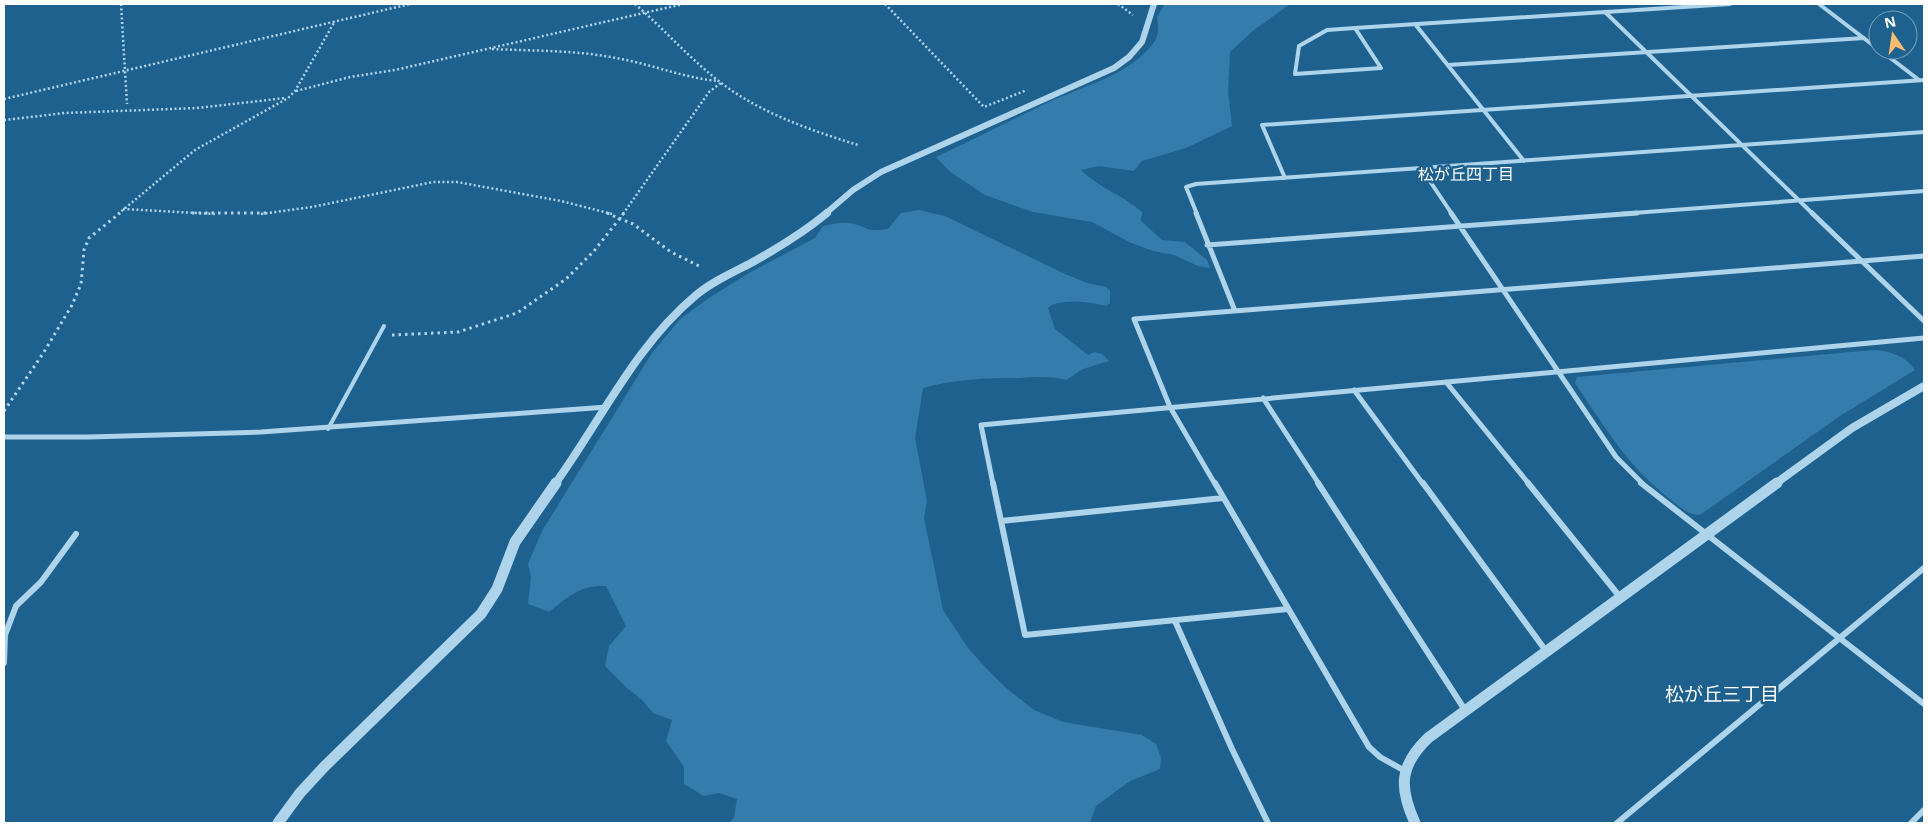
<svg xmlns="http://www.w3.org/2000/svg" width="1928" height="827" font-family="'Noto Sans','Noto Sans JP',sans-serif">
<style>
.green{fill:#337cac}
.lines{fill:none;stroke-linecap:round;stroke-linejoin:round}
.path-far1{stroke:#aed4ec;stroke-width:2.5;stroke-dasharray:2 2.5;stroke-linecap:butt}
.path{stroke:#aed4ec;stroke-width:3;stroke-dasharray:2.5 4;stroke-linecap:butt}
.service{stroke:#aed4ec;stroke-width:4}
.minor-far2{stroke:#aed4ec;stroke-width:4}
.minor-far1{stroke:#aed4ec;stroke-width:5}
.minor{stroke:#aed4ec;stroke-width:6}
.tertiary-far2{stroke:#aed4ec;stroke-width:6}
.tertiary-far1{stroke:#aed4ec;stroke-width:8}
.tertiary{stroke:#aed4ec;stroke-width:11}
.labels{text-anchor:middle;dominant-baseline:central;stroke-width:5;stroke-linejoin:round;paint-order:stroke}
.neighbourhood-label{font-size:16px;fill:#fff;stroke:#1f618e}
.near-neighbourhood-label{font-size:19px;fill:#fff;stroke:#1f618e}
</style>
<rect width="100%" height="100%" fill="#1f618e"/>
<path class="green" d="M1165 4H1290L1254 30 1230 52 1228 92 1232 126 1186 148 1142 161 1134 171 1099 166 1081 170C1099 188 1123 195 1142 212L1141 221 1162 240 1185 242 1207 260 1210 268 1198 266 1174 255 1153 251 1129 242 1092 222 1033 212 985 195 949 171 936 157C974 139 1011 120 1049 102 1083 86 1127 76 1152 45 1159 37 1159 27 1157 17Z
M919 210 945 216 1065 274 1087 283 1106 287 1110 291V303L1106 306C1094 302 1056 298 1048 308L1055 329 1088 355 1094 352 1102 354 1109 361 1083 369 1066 380C1050 376 1036 377 1020 378 986 378 956 379 923 388L915 438 927 501 924 518 943 610 968 648 987 669 1005 687 1034 710 1063 722 1142 735 1156 744 1161 758 1160 769 1130 781 1096 806 1090 823H730L734 817 737 799 719 793 704 796 684 784V767L666 741 672 720 653 713 643 701 626 687 605 666 609 646 626 626 606 586C580 585 569 596 549 612L528 604 531 577 528 564 542 531 652 353 680 319 709 298 749 273 815 238 823 226C833 224 844 221 854 224 872 229 866 232 888 229L901 213Z
M1873 350C1889 350 1906 356 1915 370L1840 416 1700 515C1688 515 1680 507 1670 499 1627 466 1605 427 1575 383L1577 377Z"/>
<g class="lines">
<path class="path-far1" d="M121 4 127 104
M635 4C664 29 689 58 720 82 760 113 810 130 858 145
M885 4 984 107 1027 90
M1118 4 1133 15
M492 49C535 51 579 50 621 59 654 65 684 78 718 81
M296 91 350 77 395 70 683 4
M4 99 410 4
M4 120 65 113 197 108 285 98
M123 209 216 214
M118 214 195 150 288 98 295 91 335 21
M261 214 312 207 433 182H457L561 201 612 214
M623 214 709 92 721 83"/>
<path class="path" d="M192 213H270
M607 213 633 224 671 252 699 266
M392 335 458 332 517 313 566 279 594 251 624 213
M4 411 44 352 72 305 81 284 84 250 89 238 120 213"/>
<path class="service" d="M328 429 384 326"/>
<path class="minor-far2" d="M1819 4 1878 49
M1605 12 1813 214
M1415 24 1524 161
M1355 28 1381 68 1295 74 1299 46 1327 30Z
M1355 28 1730 4
M1880 50 1919 80
M1448 65 1864 38
M1421 168 1452 214
M1285 178 1262 125 1924 80
M1197 214 1186 187 1196 184 1924 132
M1620 214 1924 191"/>
<path class="minor-far1" d="M1196 213 1235 311
M1451 213 1616 457 1643 484
M1812 213 1924 321
M1207 245 1637 213
M1446 382 1529 484
M1354 390 1423 484
M1263 398 1319 484
M4 437H89L261 432 607 407
M993 484 981 425 1924 338
M1215 484 1170 407 1134 319 1924 256"/>
<path class="minor" d="M993 483 1025 635 1288 609
M1215 483 1369 747 1380 757 1405 771
M1318 483 1465 710
M1423 483 1546 651
M1528 483 1620 597
M1641 483 1924 704
M1001 521 1223 498
M1175 621 1232 749 1268 823
M4 663 5 635 16 606 41 582 76 534
M1617 823 1924 568
M1911 823 1924 810"/>
<path class="tertiary-far2" d="M825 214 853 190 881 172 1114 68 1129 57 1142 42 1154 4"/>
<path class="tertiary-far1" d="M555 484C600 422 635 346 695 296 711 282 732 273 751 263 778 248 803 233 827 213
M1775 484 1852 428 1924 386"/>
<path class="tertiary" d="M278 823 300 793 324 767 481 614 497 589 515 542 556 483
M1415 823C1399 788 1399 766 1428 738L1777 483"/>
</g>
<g class="labels">
<g class="neighbourhood-label">
<text x="1466" y="174">松が丘四丁目</text>
</g>
<g class="near-neighbourhood-label">
<text x="1722" y="694">松が丘三丁目</text>
</g>
</g>
<rect width="1928" height="827" fill="none" stroke="#ffffff" stroke-width="10"/>
<g transform="translate(1893 35) rotate(347)"><circle r="24" fill="#1f618e" stroke="#79a0bb"/>
<path d="M0-4L9 19L0 12L-9 19Z" fill="#fabc6f"/>
<text y="-8" font-size="14" font-weight="bold" text-anchor="middle" fill="#ffffff">N</text>
</g>
</svg>
